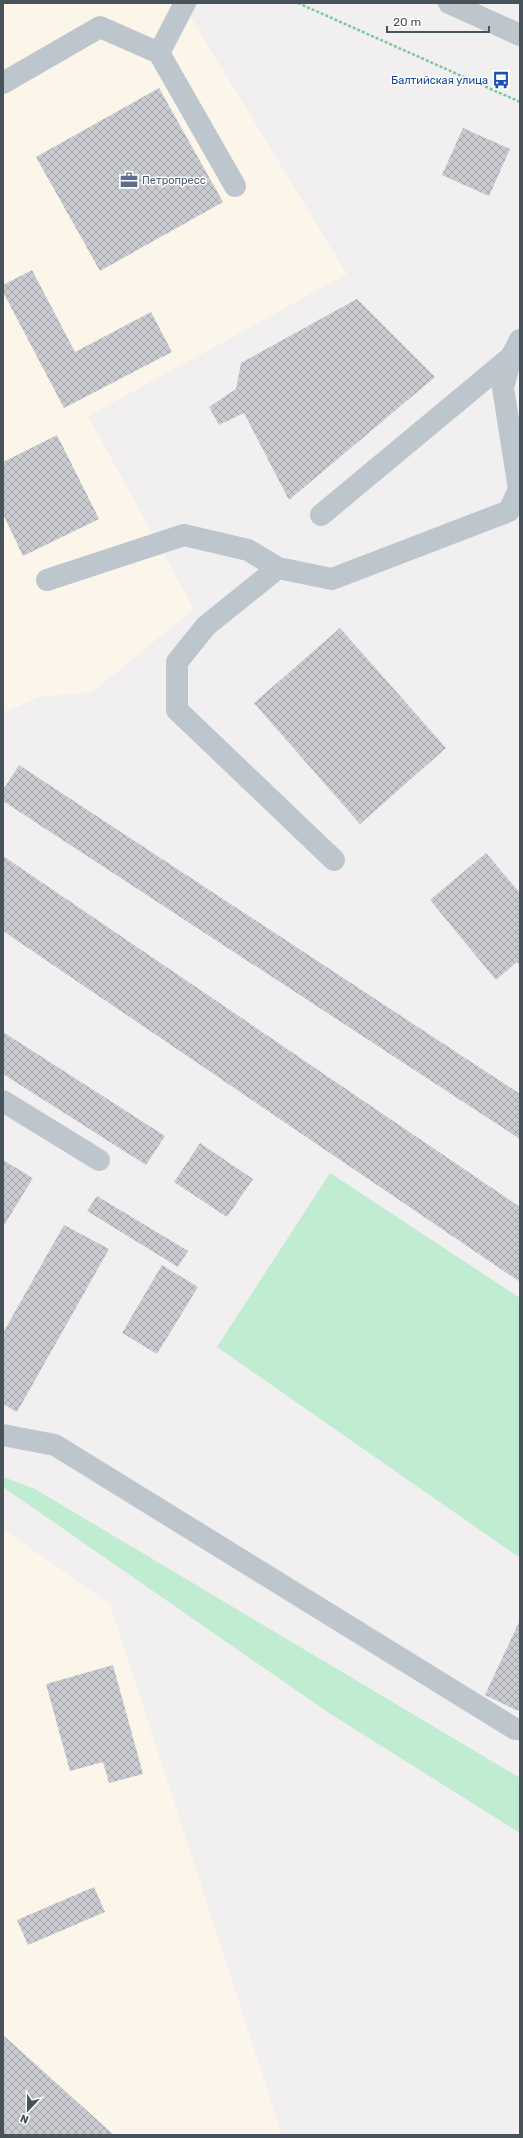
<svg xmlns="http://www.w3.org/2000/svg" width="523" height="2138" font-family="Rubik,sans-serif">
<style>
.commercial{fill:#fbf6e9}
.green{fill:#c0ecd1}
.building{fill:url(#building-cross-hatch)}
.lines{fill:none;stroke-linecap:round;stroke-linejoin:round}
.path{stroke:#7ac8a2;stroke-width:2.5;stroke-dasharray:3 2;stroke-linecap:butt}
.minor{stroke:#bec6cd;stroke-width:22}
.labels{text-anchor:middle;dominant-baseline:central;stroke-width:3;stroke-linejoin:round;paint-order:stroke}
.transit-label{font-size:11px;fill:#164399;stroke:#fff;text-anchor:end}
.service-label{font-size:11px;fill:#4e5e75;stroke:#fff;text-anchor:start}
</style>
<defs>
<pattern id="building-cross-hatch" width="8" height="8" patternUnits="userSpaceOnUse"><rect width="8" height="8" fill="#c9cbd1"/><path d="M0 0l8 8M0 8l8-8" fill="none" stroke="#a5a7ad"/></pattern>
</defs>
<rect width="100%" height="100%" fill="#f1efef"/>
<path class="commercial" d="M3 3H182L347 274 88 416 194 609 92 692 39 697 3 713Z
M3 1529 110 1604 282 2135H3Z"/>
<path class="green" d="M330 1173 520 1298V1558L217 1347Z
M3 1477 35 1489 520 1778V1833L329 1713 3 1487Z"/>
<path class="building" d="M159 88 223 202 100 271 36 157Z
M463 128 510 149 489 196 442 175Z
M32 270 75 352 151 312 172 352 64 408 3 292V285Z
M357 299 435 377 289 500 244 413 219 425 209 407 236 389 241 363Z
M57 435 99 519 23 556 3 514V462Z
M340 628 446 748 360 824 254 703Z
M19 765 520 1094V1139L3 801V790Z
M486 853 520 893V966L517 962 496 980 430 900Z
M3 856 520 1207V1282L3 931Z
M3 1032 165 1136 146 1165 3 1074Z
M200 1143 253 1179 227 1217 174 1182Z
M3 1160 33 1178 3 1227Z
M97 1196 188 1251 178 1267 87 1211Z
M64 1225 109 1249 17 1412 3 1404V1333Z
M162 1265 198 1287 157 1354 122 1333Z
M520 1620V1707L518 1711 485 1695Z
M113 1665 143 1774 109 1783 103 1762 70 1771 46 1684Z
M94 1887 105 1912 28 1945 17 1920Z
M3 2035 114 2135H3Z"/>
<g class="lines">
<path class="path" d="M298 3 520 102"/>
<path class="minor" d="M449 3 520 35
M159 53 235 186
M3 83 100 27 159 53 185 3
M321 515 511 357
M278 568 206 626 177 662V710L334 860
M47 580 184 535 248 550 278 568 332 579 509 511 519 489 503 388 511 357 520 340
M3 1101 99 1160
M3 1435 55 1445 515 1729H520"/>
</g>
<defs>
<g id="bus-bare" transform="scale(1.38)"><path d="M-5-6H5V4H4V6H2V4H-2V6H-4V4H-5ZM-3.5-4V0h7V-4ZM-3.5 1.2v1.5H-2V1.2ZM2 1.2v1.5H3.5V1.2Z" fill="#1a4fb4" stroke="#fff" stroke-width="2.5" paint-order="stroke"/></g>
<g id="office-bare" transform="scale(1.38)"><path d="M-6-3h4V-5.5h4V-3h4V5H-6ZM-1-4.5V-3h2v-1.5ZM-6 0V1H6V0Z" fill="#5c6f8a" stroke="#fff" stroke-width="2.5" paint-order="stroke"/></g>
</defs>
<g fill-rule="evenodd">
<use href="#bus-bare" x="501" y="80"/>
<use href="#office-bare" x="129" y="180"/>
</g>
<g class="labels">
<g class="transit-label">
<text x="488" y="80">Балтийская улица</text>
</g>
<g class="service-label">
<text x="142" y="180">Петропресс</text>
</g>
</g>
<rect width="523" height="2138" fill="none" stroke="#48525b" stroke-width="8"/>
<g transform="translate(28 2110) rotate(202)" stroke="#ffffff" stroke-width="3" paint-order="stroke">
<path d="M0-3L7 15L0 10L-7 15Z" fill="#48525b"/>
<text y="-6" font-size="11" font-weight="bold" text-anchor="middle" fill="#48525b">N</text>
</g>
<path d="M387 26v6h102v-6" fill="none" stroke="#48525b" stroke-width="2"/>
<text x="393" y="26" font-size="12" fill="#48525b" stroke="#ffffff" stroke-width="3" paint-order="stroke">20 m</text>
</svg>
